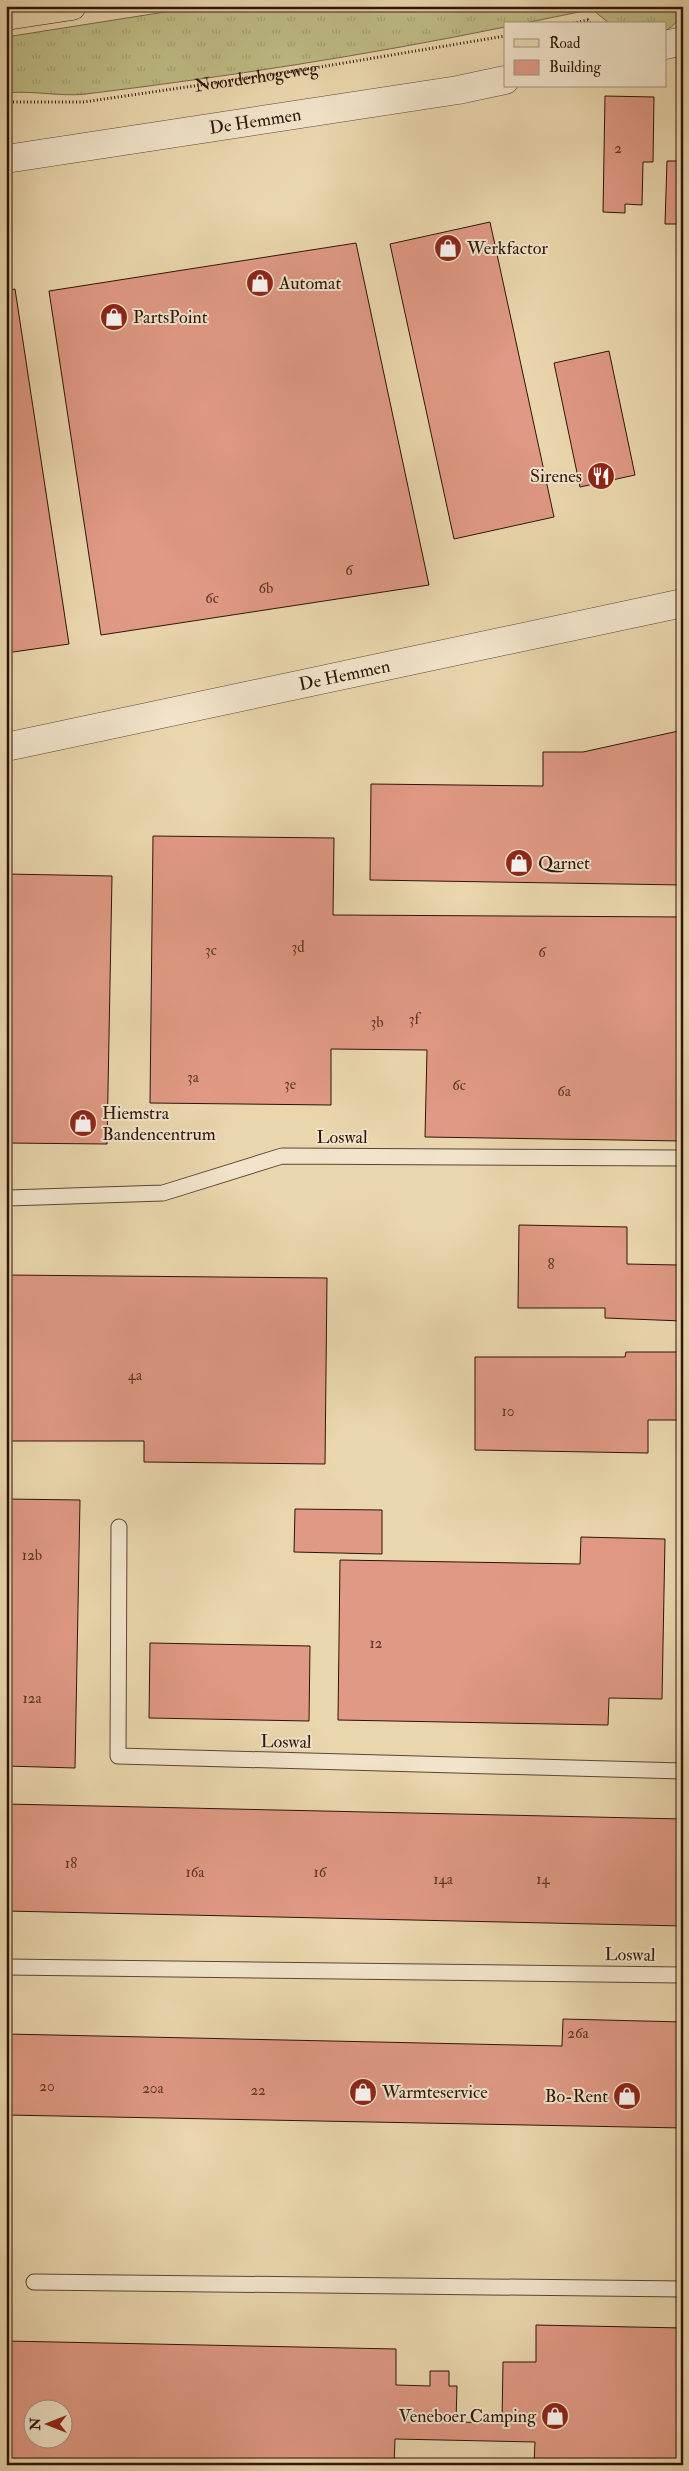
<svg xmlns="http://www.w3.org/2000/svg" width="689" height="2471" font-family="'IM FELL Double Pica',serif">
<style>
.grass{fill:url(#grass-tufts);stroke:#766848}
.building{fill:#e09984;stroke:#2d140a;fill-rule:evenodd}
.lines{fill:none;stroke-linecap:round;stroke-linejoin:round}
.lane-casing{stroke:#5c4433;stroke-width:17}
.street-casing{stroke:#5c4433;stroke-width:29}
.primary-casing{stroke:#2d140a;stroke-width:29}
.path{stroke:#2d140a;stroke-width:3;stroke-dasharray:1 2.5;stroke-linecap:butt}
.lane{stroke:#f1e4ca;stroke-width:15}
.street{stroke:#f1e4ca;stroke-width:28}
.primary{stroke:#ead6ad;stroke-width:28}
.labels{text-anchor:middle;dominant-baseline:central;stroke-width:4;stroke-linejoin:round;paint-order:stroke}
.number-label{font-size:15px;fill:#5a3528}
.street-label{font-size:18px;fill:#2d140a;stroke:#f1e4ca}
.poi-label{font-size:18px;fill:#2d140a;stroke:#f1e4ca;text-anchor:start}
</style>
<defs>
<pattern id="grass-tufts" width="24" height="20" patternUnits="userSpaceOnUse" patternTransform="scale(1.25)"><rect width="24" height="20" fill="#bfbc85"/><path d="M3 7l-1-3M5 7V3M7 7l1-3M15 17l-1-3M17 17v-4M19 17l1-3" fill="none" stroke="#a4a172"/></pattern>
</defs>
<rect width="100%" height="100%" fill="#ead6ad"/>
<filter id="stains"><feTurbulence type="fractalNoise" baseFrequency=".004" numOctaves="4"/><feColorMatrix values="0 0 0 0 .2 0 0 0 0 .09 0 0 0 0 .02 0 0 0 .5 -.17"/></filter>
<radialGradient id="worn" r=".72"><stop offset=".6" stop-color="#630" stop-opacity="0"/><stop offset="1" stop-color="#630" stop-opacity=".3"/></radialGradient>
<path class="grass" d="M203 6H683C683 17 674 26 665 31V24H610L593 10 584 11 520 24H505V27C368 55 225 77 86 94 59 97 33 90 6 93V37Z"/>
<path class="building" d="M605 96 654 97 653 162H643L642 205 625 204V213L603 212Z
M667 161H683V224H665Z
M490 222 554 517 454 539 390 244Z
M356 243 429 585 101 635 49 291Z
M15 289 69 644 6 653V291Z
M609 351 635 475 580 487 554 363Z
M683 730V885L370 880 371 784 543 786V752H583Z
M153 836 334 838 333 915 683 917V1141L425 1137 427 1050 331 1049V1105L150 1103Z
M6 874 112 876 107 1144 6 1143Z
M519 1225 627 1227V1264L678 1265V1278H683V1321L605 1318V1308H518Z
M6 1275 327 1278 325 1464 144 1462V1441H6Z
M626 1352H683V1420H648V1453L475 1450V1357H625Z
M6 1499 80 1500 75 1768 6 1766Z
M295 1509 382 1510V1554L294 1552Z
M581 1537 665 1539 662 1699 609 1698 608 1725 338 1720 340 1560 580 1564Z
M150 1643 310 1646 309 1721 149 1718Z
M6 1804 683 1819V1926L6 1911Z
M563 2019 683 2022V2128L6 2115V2034L562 2046Z
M536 2325 683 2328V2465H534L535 2442 395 2439 394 2465H6V2341L396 2349V2385L430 2386V2371H449V2386H457L456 2422 502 2423 503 2362H536ZM32 2408H62V2438H32Z"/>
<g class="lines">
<g class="lane-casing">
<path id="lane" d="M8 1198 163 1193 282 1156 683 1158
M119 1527 118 1756 683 1771
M6 1967 683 1975
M34 2282 683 2289"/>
</g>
<g class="street-casing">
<g id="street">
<path d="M665 45 683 41"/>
<path id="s2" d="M6 159 458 90 505 80"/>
<path id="s3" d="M6 747 683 603"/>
</g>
</g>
<g class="primary-casing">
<path id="primary" d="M6 16 72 6"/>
</g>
<g class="path">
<path d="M570 24 588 20 591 24"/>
<path id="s1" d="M6 102H84L296 71 505 36"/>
</g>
<use href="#lane" class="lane"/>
<use href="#street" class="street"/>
<use href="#primary" class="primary"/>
</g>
<defs>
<g id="shop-disc" transform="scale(1.4375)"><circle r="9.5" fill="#8f2418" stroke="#f1e4ca"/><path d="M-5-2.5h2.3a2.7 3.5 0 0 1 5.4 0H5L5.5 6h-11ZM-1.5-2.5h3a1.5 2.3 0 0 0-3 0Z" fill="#fff"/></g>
<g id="restaurant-disc" transform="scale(1.4375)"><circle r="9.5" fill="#8f2418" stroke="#f1e4ca"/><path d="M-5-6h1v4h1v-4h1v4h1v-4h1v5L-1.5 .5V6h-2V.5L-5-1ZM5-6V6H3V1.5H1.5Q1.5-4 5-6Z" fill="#fff"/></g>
</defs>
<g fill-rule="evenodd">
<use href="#shop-disc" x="448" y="248"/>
<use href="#shop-disc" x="260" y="283"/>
<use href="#shop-disc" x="114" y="317"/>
<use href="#restaurant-disc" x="601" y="476"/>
<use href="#shop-disc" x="519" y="863"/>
<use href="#shop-disc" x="83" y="1123"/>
<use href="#shop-disc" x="363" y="2092"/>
<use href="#shop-disc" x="627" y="2096"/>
<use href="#shop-disc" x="555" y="2416"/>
</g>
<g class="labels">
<g class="number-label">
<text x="618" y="148">2</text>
<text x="349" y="570">6</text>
<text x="266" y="588">6b</text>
<text x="212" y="598">6c</text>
<text x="298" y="947">3d</text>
<text x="211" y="950">3c</text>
<text x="542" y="952">6</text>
<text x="414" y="1019">3f</text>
<text x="377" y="1022">3b</text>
<text x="193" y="1077">3a</text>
<text x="290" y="1084">3e</text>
<text x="459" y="1085">6c</text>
<text x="564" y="1091">6a</text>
<text x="551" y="1264">8</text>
<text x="135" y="1375">4a</text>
<text x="508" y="1411">10</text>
<text x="32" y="1555">12b</text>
<text x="376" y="1643">12</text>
<text x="32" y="1698">12a</text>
<text x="71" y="1863">18</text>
<text x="195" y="1872">16a</text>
<text x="320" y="1872">16</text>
<text x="443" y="1879">14a</text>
<text x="543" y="1879">14</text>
<text x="578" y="2033">26a</text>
<text x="47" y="2086">20</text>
<text x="153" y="2088">20a</text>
<text x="258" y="2090">22</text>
</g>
<g class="street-label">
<text stroke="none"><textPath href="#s1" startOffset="252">Noorderhogeweg</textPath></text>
<text stroke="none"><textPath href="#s2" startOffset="252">De Hemmen</textPath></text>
<text stroke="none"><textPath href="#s3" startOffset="346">De Hemmen</textPath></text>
<text x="342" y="1137">Loswal</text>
<text transform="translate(286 1742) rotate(1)">Loswal</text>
<text transform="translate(630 1955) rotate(1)">Loswal</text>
</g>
<g class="poi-label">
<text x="467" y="248">Werkfactor</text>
<text x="279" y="283">Automat</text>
<text x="133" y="317">PartsPoint</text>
<text x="582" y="476" text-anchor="end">Sirenes</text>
<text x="538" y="863">Qarnet</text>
<text x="102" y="1113">Hiemstra<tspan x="102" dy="21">Bandencentrum</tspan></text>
<text x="382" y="2092">Warmteservice</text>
<text x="608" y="2096" text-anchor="end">Bo-Rent</text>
<text x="536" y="2416" text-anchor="end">Veneboer Camping</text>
</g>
</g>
<rect width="689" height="2471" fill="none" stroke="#ead6ad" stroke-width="25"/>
<rect x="8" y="8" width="674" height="2456" fill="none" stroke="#2d140a" stroke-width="2.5"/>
<rect x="12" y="12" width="664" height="2446" fill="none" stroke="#2d140a"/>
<rect x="504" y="22" width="162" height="65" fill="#f1e4ca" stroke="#a3917d"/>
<rect x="514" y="39" width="25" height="8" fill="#ead6ad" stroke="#a3917d"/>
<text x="549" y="48" font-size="15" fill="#2d140a">Road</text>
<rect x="514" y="60" width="25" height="15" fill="#e09984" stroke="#a3917d"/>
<text x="549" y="72" font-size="15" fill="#2d140a">Building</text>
<g transform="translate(48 2424) rotate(270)"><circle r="24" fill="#f1e4ca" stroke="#a3917d"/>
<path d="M0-4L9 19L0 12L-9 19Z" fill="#8f2418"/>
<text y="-8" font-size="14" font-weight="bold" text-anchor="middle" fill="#2d140a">N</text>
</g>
<rect width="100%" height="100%" filter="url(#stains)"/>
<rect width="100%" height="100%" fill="url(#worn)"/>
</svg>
